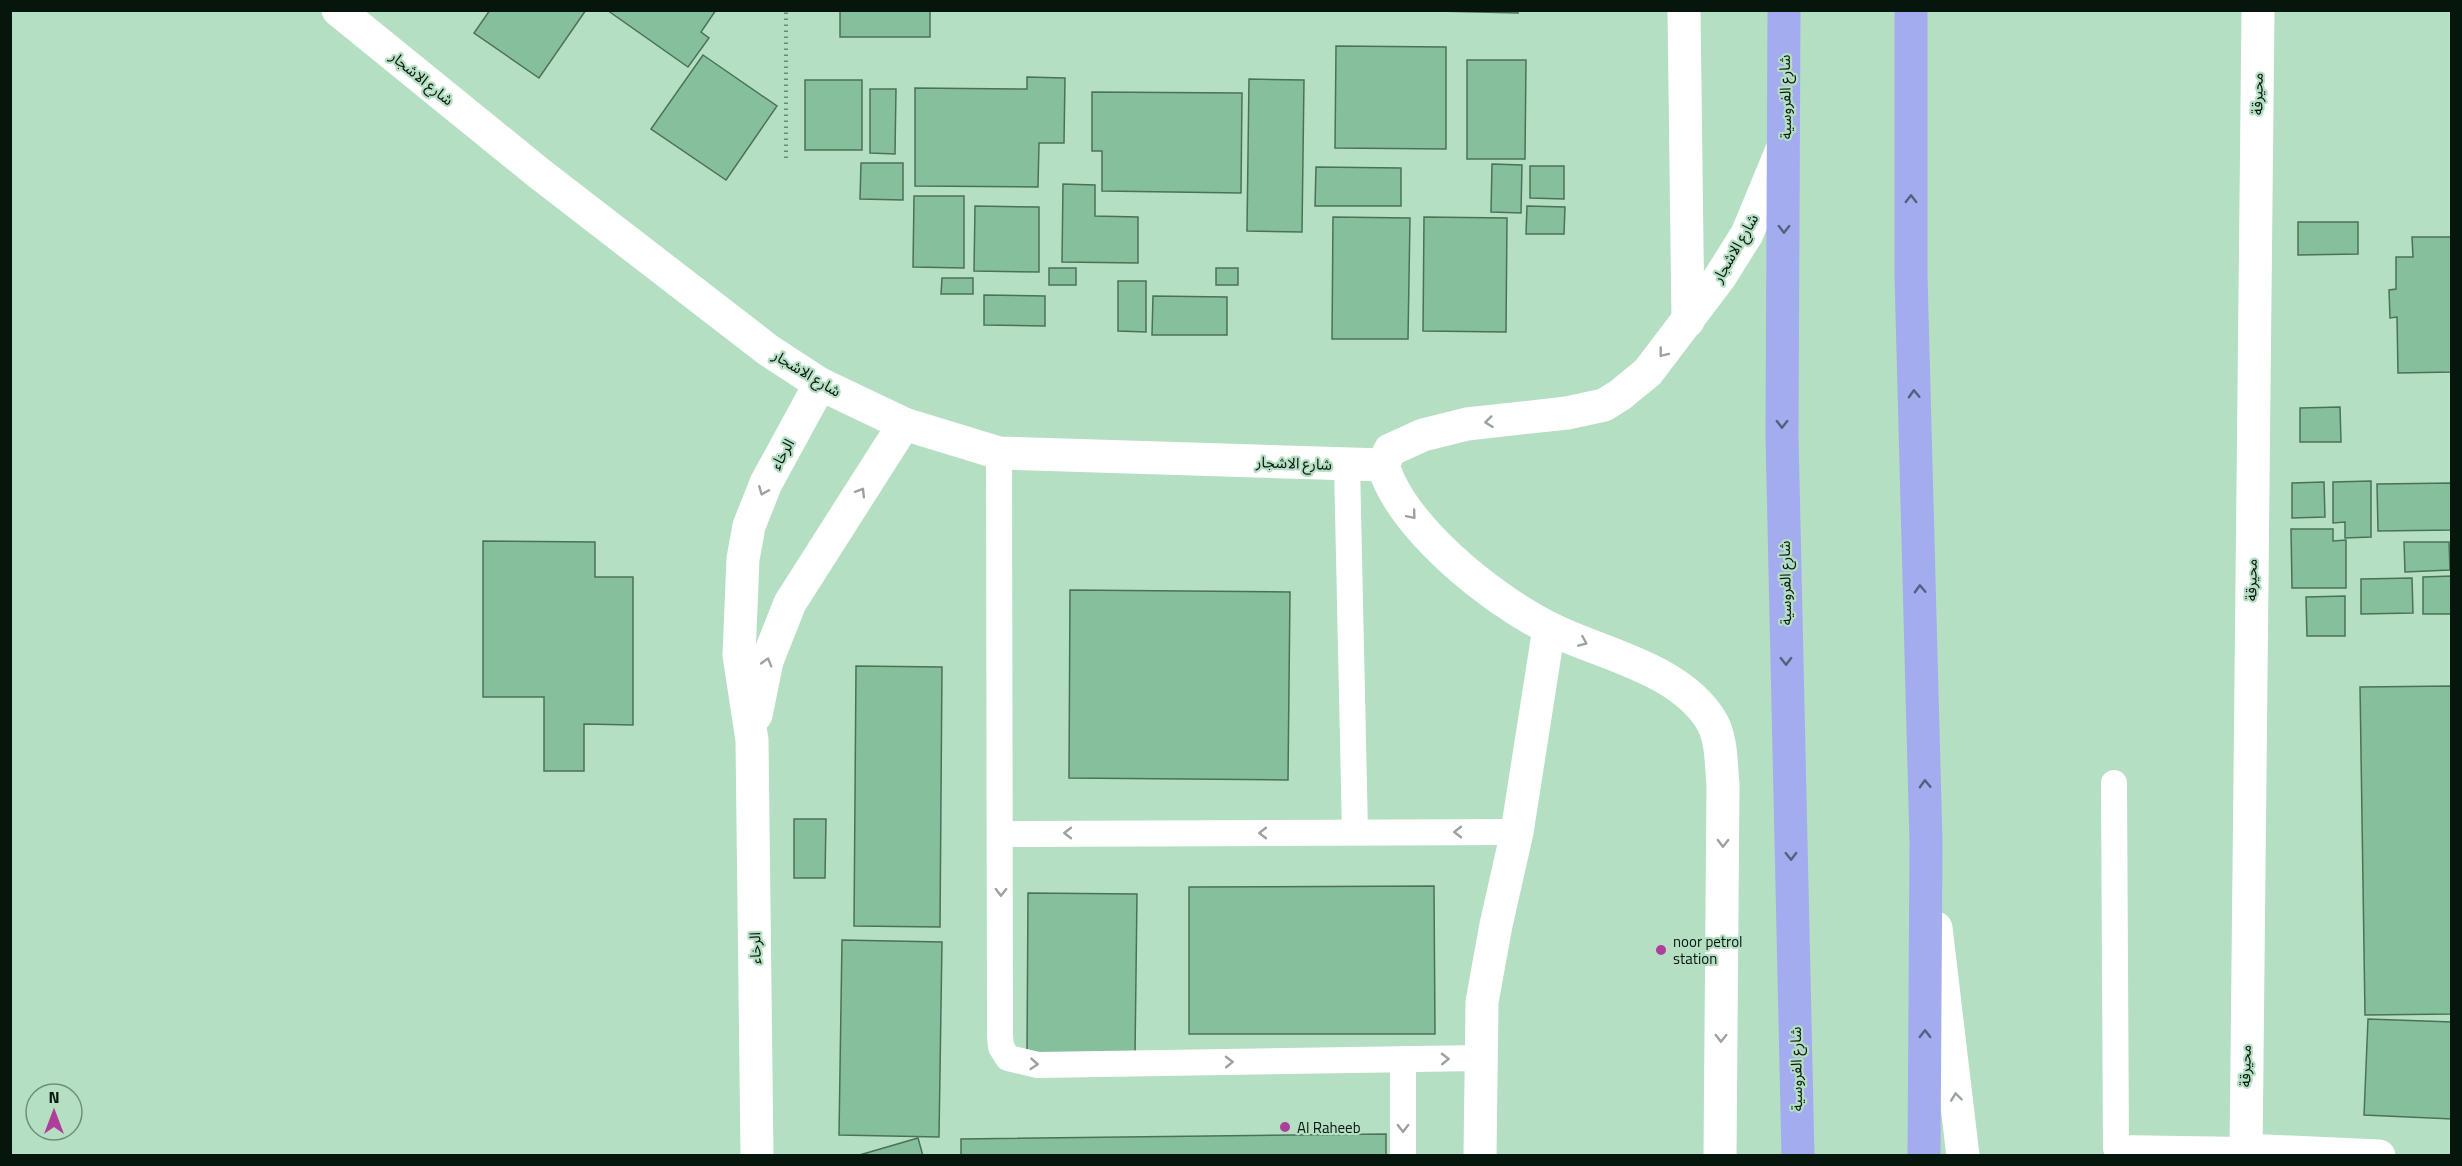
<svg xmlns="http://www.w3.org/2000/svg" width="2462" height="1166" font-family="'Titillium Web','Noto Sans Arabic',sans-serif">
<style>
.building{fill:#85bf9b;stroke:#4c7159;stroke-width:1.5}
.lines{fill:none;stroke-linecap:round;stroke-linejoin:round}
.path{stroke:#6b8a76;stroke-width:4;stroke-dasharray:1.5 4.5;stroke-linecap:butt}
.service{stroke:#fff;stroke-width:26}
.minor{stroke:#fff;stroke-width:33}
.tertiary{stroke:#fff;stroke-width:33}
.trunk{stroke:#a2acef;stroke-width:33}
.oneway{stroke:#54617e}
.oneway2{stroke:#9ca29e}
.poi-dot{fill:#af3e9a;stroke:#b5dfc3;stroke-width:2}
.labels{text-anchor:middle;dominant-baseline:central;stroke-width:4.5;stroke-linejoin:round;paint-order:stroke}
.street-label{font-size:15px;fill:#07160d;stroke:#b5dfc3}
.poi-label{font-size:15px;fill:#07160d;stroke:#b5dfc3;text-anchor:start}
</style>
<rect width="100%" height="100%" fill="#b5dfc3"/>
<path class="building" d="M490 10H586L539 78 474 33Z
M607 10H716L701 32 709 38 688 67Z
M840 10H930V37H840Z
M1395 10H1518V13Z
M1336 46 1446 47V149L1335 148Z
M703 55 777 106 726 180 651 129Z
M1467 60H1526L1525 159H1467Z
M1027 77 1065 78 1064 143H1039L1038 187 915 186V88L1027 89Z
M1249 79 1304 80 1302 232 1247 231Z
M805 80H862V150H805Z
M870 89H896L895 154 870 153Z
M1092 92 1242 93 1241 193 1102 191V151H1092Z
M861 163H903V200L860 199Z
M1492 164 1522 165 1521 213 1491 212Z
M1530 166H1564V199L1530 198Z
M1316 167 1401 168V206H1315Z
M1063 184 1095 185V216L1138 217V263L1062 262Z
M914 196H964V268L913 267Z
M975 206 1039 207V272L974 271Z
M1527 206 1565 207 1564 234H1526Z
M1333 217 1410 218 1408 339H1332Z
M1424 217 1507 218 1506 332 1423 331Z
M2298 222H2358V254L2298 255Z
M2412 237H2452V372L2398 373 2397 317 2390 318 2389 290 2396 289V257H2413Z
M1049 268H1076V285H1049Z
M1216 268H1238V285H1216Z
M942 278H973V294H941Z
M1118 281H1146V332L1118 331Z
M984 295 1045 296V326L984 325Z
M1153 296 1227 297V335H1152Z
M2340 407 2341 442H2300V408Z
M2371 481V537L2345 538V522L2333 523V482Z
M2324 482 2325 517 2292 518V483Z
M2452 483V530L2378 531 2377 484Z
M2291 529H2333V541L2346 540V588H2292Z
M483 541 595 542V577H633V725L584 724V771H544V697H483Z
M2404 542H2449L2450 570 2405 572Z
M2452 576V614H2423V577Z
M2412 578 2413 613 2361 614V579Z
M1070 590 1290 592 1288 780 1069 778Z
M2345 596V636H2307L2306 597Z
M856 666 942 667 940 927 854 926Z
M2452 686V1014L2365 1015 2360 687Z
M794 819H826L825 878H794Z
M1434 886 1435 1034H1189V887Z
M1028 893 1137 894 1135 1056 1027 1054Z
M842 940 942 942 939 1137 839 1135Z
M2368 1019 2452 1022V1119L2364 1115Z
M1386 1134V1156H961V1139Z
M918 1138 923 1156H856Z"/>
<g class="lines">
<path class="path" d="M786 158V10"/>
<path class="service" d="M999 453 1000 1035 1001 1047 1008 1058 1038 1065 1480 1058
M1347 465 1355 832
M2114 783 2116 1148 2246 1150
M1002 834 1517 832
M1403 1156V1059"/>
<path class="minor" d="M1684 10 1688 321
M756 715 767 661 790 603 904 424
M2246 1150 2379 1156
M757 1156 752 740 739 655 743 559 749 526 766 483 820 384
M1480 1156 1482 1002 1496 925 1517 832 1549 628
M2246 1156 2258 10"/>
<path class="tertiary" d="M338 10 540 174 768 350 820 384 904 424 999 453 1383 465
M1936 928 1963 1156
M1720 1156 1723 784C1721 765 1722 740 1712 722 1681 668 1600 654 1549 628 1491 599 1402 528 1383 465L1390 450 1423 435 1467 424 1567 413 1604 405 1620 395 1648 372 1720 277 1747 234 1783 147"/>
<path class="trunk" d="M1784 10 1782 436 1798 1156
M1911 10V276L1926 843 1924 1156"/>
</g>
<defs><path id="oneway-chevron" d="M-2-3.5L2.5 0L-2 3.5" fill="none" stroke-width="1.6" stroke-linecap="round" stroke-linejoin="round" transform="scale(1.5)"/></defs>
<g class="oneway">
<use href="#oneway-chevron" transform="translate(1911 199) rotate(-90)"/>
<use href="#oneway-chevron" transform="translate(1784 229) rotate(91)"/>
<use href="#oneway-chevron" transform="translate(1914 394) rotate(-92)"/>
<use href="#oneway-chevron" transform="translate(1782 424) rotate(91)"/>
<use href="#oneway-chevron" transform="translate(1920 589) rotate(-92)"/>
<use href="#oneway-chevron" transform="translate(1786 661) rotate(89)"/>
<use href="#oneway-chevron" transform="translate(1925 784) rotate(-92)"/>
<use href="#oneway-chevron" transform="translate(1791 856) rotate(89)"/>
<use href="#oneway-chevron" transform="translate(1925 1034) rotate(-90)"/>
</g>
<g class="oneway2">
<use href="#oneway-chevron" transform="translate(1663 353) rotate(128)"/>
<use href="#oneway-chevron" transform="translate(1489 422) rotate(173)"/>
<use href="#oneway-chevron" transform="translate(763 491) rotate(112)"/>
<use href="#oneway-chevron" transform="translate(861 492) rotate(-58)"/>
<use href="#oneway-chevron" transform="translate(1412 515) rotate(50)"/>
<use href="#oneway-chevron" transform="translate(1583 642) rotate(23)"/>
<use href="#oneway-chevron" transform="translate(767 662) rotate(-74)"/>
<use href="#oneway-chevron" transform="translate(1458 832) rotate(180)"/>
<use href="#oneway-chevron" transform="translate(1068 833) rotate(180)"/>
<use href="#oneway-chevron" transform="translate(1263 833) rotate(180)"/>
<use href="#oneway-chevron" transform="translate(1723 843) rotate(91)"/>
<use href="#oneway-chevron" transform="translate(1001 892) rotate(91)"/>
<use href="#oneway-chevron" transform="translate(1721 1038) rotate(91)"/>
<use href="#oneway-chevron" transform="translate(1445 1059) rotate(-1)"/>
<use href="#oneway-chevron" transform="translate(1229 1062) rotate(-1)"/>
<use href="#oneway-chevron" transform="translate(1034 1064) rotate(4)"/>
<use href="#oneway-chevron" transform="translate(1956 1097) rotate(-97)"/>
<use href="#oneway-chevron" transform="translate(1403 1128) rotate(90)"/>
</g>
<g class="poi-dot">
<circle cx="1661" cy="950" r="6"/>
<circle cx="1285" cy="1127" r="6"/>
</g>
<g class="labels">
<g class="street-label">
<text transform="translate(422 78) rotate(39)">شارع الاشجار</text>
<text transform="translate(2257 94) rotate(-89)">محيرقة</text>
<text transform="translate(1785 97) rotate(-91)">شارع الفروسية</text>
<text transform="translate(1735 248) rotate(-60)">شارع الاشجار</text>
<text transform="translate(807 373) rotate(31)">شارع الاشجار</text>
<text transform="translate(782 454) rotate(-61)">الرخاء</text>
<text transform="translate(1294 463) rotate(2)">شارع الاشجار</text>
<text transform="translate(2251 580) rotate(-89)">محيرقة</text>
<text transform="translate(1785 583) rotate(-91)">شارع الفروسية</text>
<text transform="translate(755 948) rotate(-91)">الرخاء</text>
<text transform="translate(2245 1066) rotate(-89)">محيرقة</text>
<text transform="translate(1796 1069) rotate(-91)">شارع الفروسية</text>
</g>
<g class="poi-label">
<text x="1673" y="941">noor petrol<tspan x="1673" dy="17">station</tspan></text>
<text x="1297" y="1127">Al Raheeb</text>
</g>
</g>
<rect width="2462" height="1166" fill="none" stroke="#07160d" stroke-width="24"/>
<g transform="translate(54 1112)"><circle r="28" fill="#b5dfc3" stroke="#6f8f7a" stroke-width="1.5"/>
<path d="M0-4.5L10 22L0 15L-10 22Z" fill="#af3e9a"/>
<text y="-9" font-size="16" font-weight="bold" text-anchor="middle" fill="#07160d">N</text>
</g>
</svg>
